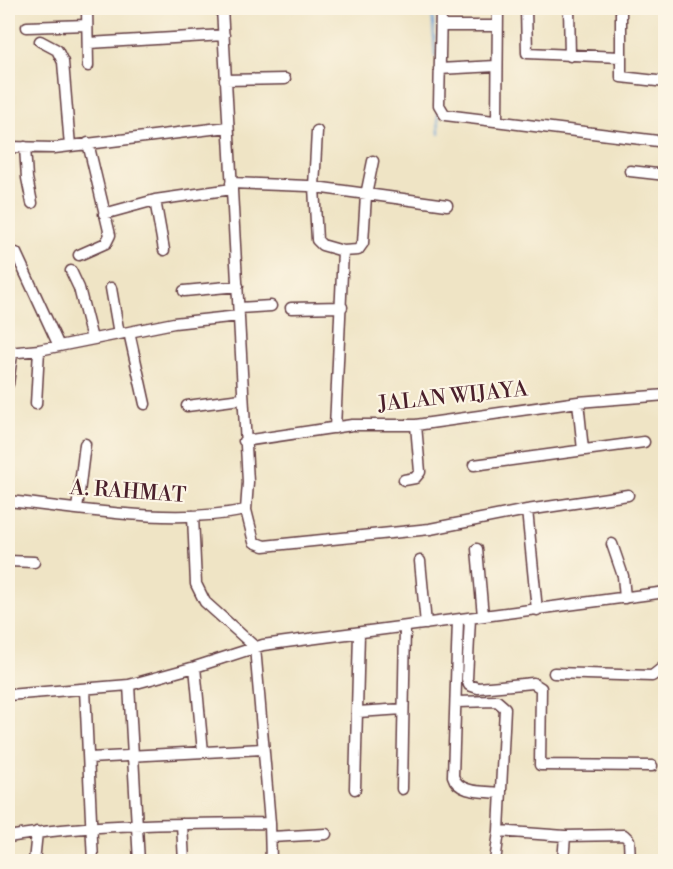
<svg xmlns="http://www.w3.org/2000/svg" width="673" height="869" font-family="'Libre Bodoni',serif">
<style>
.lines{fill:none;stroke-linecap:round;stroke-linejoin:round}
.stream{stroke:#69a2d8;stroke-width:2}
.street-casing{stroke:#633d42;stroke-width:13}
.street{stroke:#fff;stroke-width:10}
.labels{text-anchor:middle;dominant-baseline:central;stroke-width:4.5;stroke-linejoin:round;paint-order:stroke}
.street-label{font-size:21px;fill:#4a1f2b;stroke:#fcf5e5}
</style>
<rect width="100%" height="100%" fill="#fcf5e5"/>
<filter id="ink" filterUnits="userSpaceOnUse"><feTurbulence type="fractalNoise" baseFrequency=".0167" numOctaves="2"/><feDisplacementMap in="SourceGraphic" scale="12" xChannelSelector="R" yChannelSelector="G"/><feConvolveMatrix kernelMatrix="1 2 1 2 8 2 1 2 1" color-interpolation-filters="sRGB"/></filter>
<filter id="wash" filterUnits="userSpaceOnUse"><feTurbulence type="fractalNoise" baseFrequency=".008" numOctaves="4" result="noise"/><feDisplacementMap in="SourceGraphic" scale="24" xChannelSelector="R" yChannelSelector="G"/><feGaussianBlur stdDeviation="1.35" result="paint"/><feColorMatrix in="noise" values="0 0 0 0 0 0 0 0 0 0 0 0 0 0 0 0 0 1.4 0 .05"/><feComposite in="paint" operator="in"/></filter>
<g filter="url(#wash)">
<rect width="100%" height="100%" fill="#efe4c5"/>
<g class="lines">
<path class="stream" d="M432 8 435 56
M438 113 439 134"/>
</g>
</g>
<g filter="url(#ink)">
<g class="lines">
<g class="street-casing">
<path id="street" d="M87 8 88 66
M222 8 248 482 246 510 254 542 264 546 430 529 527 510 628 495
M441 8 439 105 445 115 666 142
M526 8 527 53 620 57
M569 8 570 56
M621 8V77L666 82
M442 26H497
M27 27 87 25
M40 41 57 50 63 62 70 146
M89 43 224 35
M439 69 496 66
M225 80 285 79
M497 121 498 8
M317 131 314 187 317 240 322 245 343 251
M8 147 54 148 228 127
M25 147 27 178 32 203
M630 171 666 175
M231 183 308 186 447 205
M155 200 164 250
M104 214 155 200 232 189
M16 253 59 346
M79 255 106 243 110 235 88 143
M71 271 79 288 92 339
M111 288 119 334
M184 291 238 286
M239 308 271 306
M291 308 342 307
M129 332 145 404
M8 353 39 350 174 323 239 316
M8 384 12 354
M578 402 583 450
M36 404 39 350
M187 406 241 399
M335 428 343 251 358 250 363 243 366 195 373 161
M244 441 352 425H416L578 402 666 395
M474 465 644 442
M404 480 415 478 420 472 416 425
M8 501C82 509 173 525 246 510
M77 509 85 444
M527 510 537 610
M193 516 196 584 205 602 255 647 270 823 271 862
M612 544 623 576 625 598
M477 549 483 616
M8 561 34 562
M420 561 426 624
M470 618 467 679 469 685 478 688 533 683 541 688 540 765 652 766
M458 620 453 776C458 794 485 791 501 793
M195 667 203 752
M554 673 652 676 666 665
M129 685 139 862
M85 689 93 862
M8 695 129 685 195 667 263 645 666 592
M456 702 497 701 505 708 499 831 495 862
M358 712 403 709
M89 758 263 749
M355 789 359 633
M402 789 405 627
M182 824 184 862
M499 831 565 836 624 835 629 840 630 862
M8 837C93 823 183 824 270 823
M271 837 326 834
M34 862 37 832
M563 862 565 836"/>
</g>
<use href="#street" class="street"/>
</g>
</g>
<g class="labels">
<g class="street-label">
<text transform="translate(453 397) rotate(-6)">JALAN WIJAYA</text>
<text transform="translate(128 492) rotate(4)">A. RAHMAT</text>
</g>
</g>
<rect width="673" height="869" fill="none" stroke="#fcf5e5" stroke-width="30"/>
</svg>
